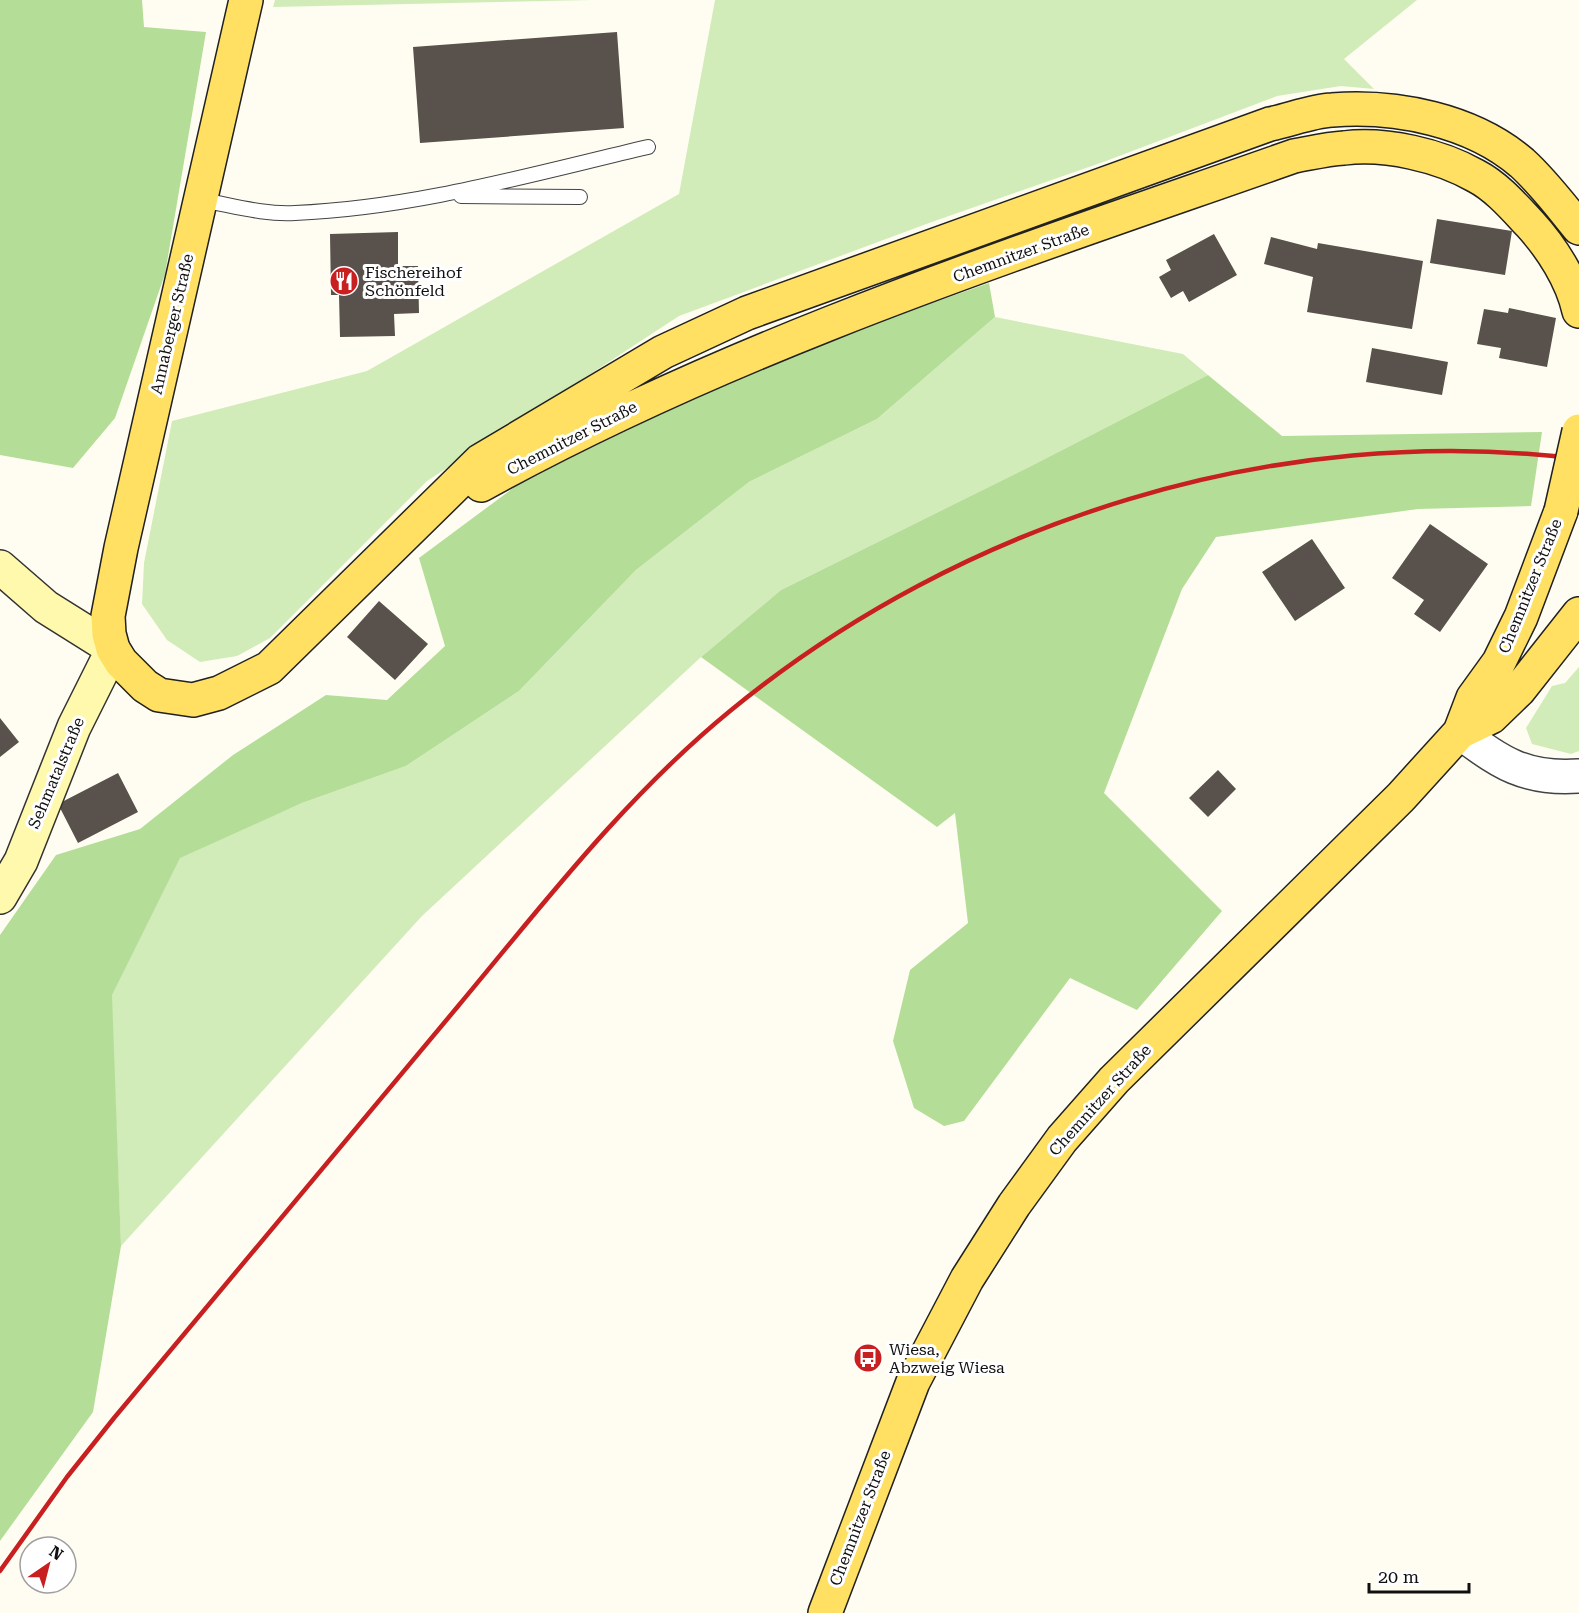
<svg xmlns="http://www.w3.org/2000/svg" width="1579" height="1613" font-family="'Roboto Serif',serif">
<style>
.green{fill:#d1ecb9}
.forest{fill:#b4de97}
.building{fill:#59514b}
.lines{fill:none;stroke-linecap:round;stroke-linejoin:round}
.service-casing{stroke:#434343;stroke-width:16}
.tertiary-casing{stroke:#434343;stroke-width:36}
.secondary-casing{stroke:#323232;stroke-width:36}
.primary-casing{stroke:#212121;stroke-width:36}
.service{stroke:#fff;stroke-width:14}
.tertiary{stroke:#fff;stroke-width:33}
.secondary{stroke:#fff9ad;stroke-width:33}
.primary{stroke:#ffe062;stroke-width:33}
.rail{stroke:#c81f20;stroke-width:4.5}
.primary-bridge-casing{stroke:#212121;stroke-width:36;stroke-linecap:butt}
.primary-bridge{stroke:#ffe062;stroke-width:33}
.labels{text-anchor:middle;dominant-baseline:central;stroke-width:6;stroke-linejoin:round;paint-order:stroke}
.street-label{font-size:16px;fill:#101010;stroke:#fff}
.poi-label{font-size:16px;fill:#101010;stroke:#fff;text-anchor:start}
</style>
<rect width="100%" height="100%" fill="#fffdf2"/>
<path class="green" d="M275 0H593L273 7Z
M715 0H1417L1344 59 1374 89 1341 86 1277 96 1106 161 929 223 679 316 427 481 270 638 237 656 200 662 167 640 142 604 144 563 172 421 367 371 679 194Z
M995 317 1183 354 1208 375 1033 465 781 590 701 657 422 916 121 1246 111 995 180 857 302 803 406 766 519 691 636 570 749 482 877 419Z
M1579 667V751L1571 754 1532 744 1526 728 1552 686 1565 683Z"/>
<path class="forest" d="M0 0H142L144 27 206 32 165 274 115 418 73 468 0 455Z
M989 283 995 317 877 419 749 482 636 570 519 691 406 766 302 803 180 858 112 995 121 1246 93 1412 0 1541V935L56 855 140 829 233 755 326 695 387 700 445 646 419 558 563 451 695 386Z
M1208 375 1282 436 1542 432 1531 506 1418 509 1216 537 1182 589 1104 793 1222 911 1137 1010 1070 978 964 1121 944 1126 914 1108 893 1041 910 970 968 923 955 813 937 827 701 657 781 590 1033 465Z"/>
<path class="building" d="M617 32 624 128 420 143 413 47Z
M1437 219 1512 231 1505 275 1430 263Z
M398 232V266H418L419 313 394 314 395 336 340 337 339 295H331L330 234Z
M1214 234 1237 275 1189 302 1183 291 1171 298 1159 277 1171 270 1166 260Z
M1271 237 1317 249 1318 243 1423 261 1412 329 1307 312 1313 277 1264 264Z
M1509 308 1556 318 1547 367 1499 358 1501 348 1477 344 1484 309 1508 313Z
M1372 348 1448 362 1442 395 1366 382Z
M1430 524 1488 564 1440 632 1414 614 1424 600 1392 578Z
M1312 539 1345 588 1295 621 1262 572Z
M379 601 428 644 395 680 347 637Z
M0 718 19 742 0 757Z
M1218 770 1236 789 1208 817 1189 798Z
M118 773 138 812 78 843 58 804Z"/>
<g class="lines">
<g class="service-casing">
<path id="service" d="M461 196 580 197
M201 200C231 205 264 215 295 213 415 208 532 174 648 147"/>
</g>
<g class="tertiary-casing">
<path id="tertiary" d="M1460 732C1499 763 1527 780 1579 776"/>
</g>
<g class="secondary-casing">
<path id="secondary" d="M0 567 46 607 113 649 74 727 21 861 0 897"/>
</g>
<g class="primary-casing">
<path id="primary" d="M246 0 121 548 108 616 109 634 113 649 121 662 145 686 159 695 193 700 219 693 269 668 480 461 663 352 747 313 1270 124C1290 120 1312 111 1332 110 1396 105 1472 120 1522 163 1543 182 1561 206 1579 228
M481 485C738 343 1018 253 1294 156 1311 153 1327 149 1344 148 1386 143 1439 155 1476 176 1497 187 1514 207 1530 224 1551 247 1572 279 1579 311
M1460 732 1491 717 1519 690 1579 614
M825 1613 913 1382 967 1279 1014 1205 1062 1139 1114 1080 1401 797 1460 732 1473 698 1499 662 1521 617 1561 511"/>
</g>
<use href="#service" class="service"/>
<use href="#tertiary" class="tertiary"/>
<use href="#secondary" class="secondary"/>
<use href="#primary" class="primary"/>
<path class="rail" d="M0 1571 67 1477 114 1418C229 1280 344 1142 459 1005 544 903 626 796 730 711 962 520 1279 421 1579 459"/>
<g class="primary-bridge-casing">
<path id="primary-bridge" d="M1561 511 1579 431"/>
</g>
<use href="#primary-bridge" class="primary-bridge"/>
</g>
<defs>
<g id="restaurant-disc" transform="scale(1.5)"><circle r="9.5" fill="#c81f20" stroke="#fff"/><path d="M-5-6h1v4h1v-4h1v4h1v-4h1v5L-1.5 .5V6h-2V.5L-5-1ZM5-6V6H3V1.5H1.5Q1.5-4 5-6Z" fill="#fff"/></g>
<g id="bus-disc" transform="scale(1.5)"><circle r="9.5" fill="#c81f20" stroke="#fff"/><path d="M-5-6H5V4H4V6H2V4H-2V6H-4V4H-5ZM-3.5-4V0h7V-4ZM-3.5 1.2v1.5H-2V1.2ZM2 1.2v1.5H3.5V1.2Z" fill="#fff"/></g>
</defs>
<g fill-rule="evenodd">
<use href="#restaurant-disc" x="344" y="281"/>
<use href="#bus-disc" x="868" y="1358"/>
</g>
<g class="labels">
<g class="street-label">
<text transform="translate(1021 253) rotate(-20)">Chemnitzer Straße</text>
<text transform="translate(172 324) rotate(-77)">Annaberger Straße</text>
<text transform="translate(572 438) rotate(-27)">Chemnitzer Straße</text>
<text transform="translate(1530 586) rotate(-68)">Chemnitzer Straße</text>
<text transform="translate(56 773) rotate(-67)">Sehmatalstraße</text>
<text transform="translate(1100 1100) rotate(-48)">Chemnitzer Straße</text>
<text transform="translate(860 1518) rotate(-69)">Chemnitzer Straße</text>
</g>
<g class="poi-label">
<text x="365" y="272">Fischereihof<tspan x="365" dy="18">Schönfeld</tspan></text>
<text x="889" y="1349">Wiesa,<tspan x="889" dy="18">Abzweig Wiesa</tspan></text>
</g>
</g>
<g transform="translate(48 1565) rotate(35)"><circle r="28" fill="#ffffff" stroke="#9f9f9f" stroke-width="1.5"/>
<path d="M0-4.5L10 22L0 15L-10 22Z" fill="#c81f20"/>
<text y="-9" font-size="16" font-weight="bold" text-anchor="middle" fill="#101010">N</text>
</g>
<path d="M1369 1583v9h100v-9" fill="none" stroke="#101010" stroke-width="3"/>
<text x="1378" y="1583" font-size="18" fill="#101010" stroke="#ffffff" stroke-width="4.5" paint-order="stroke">20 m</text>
</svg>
